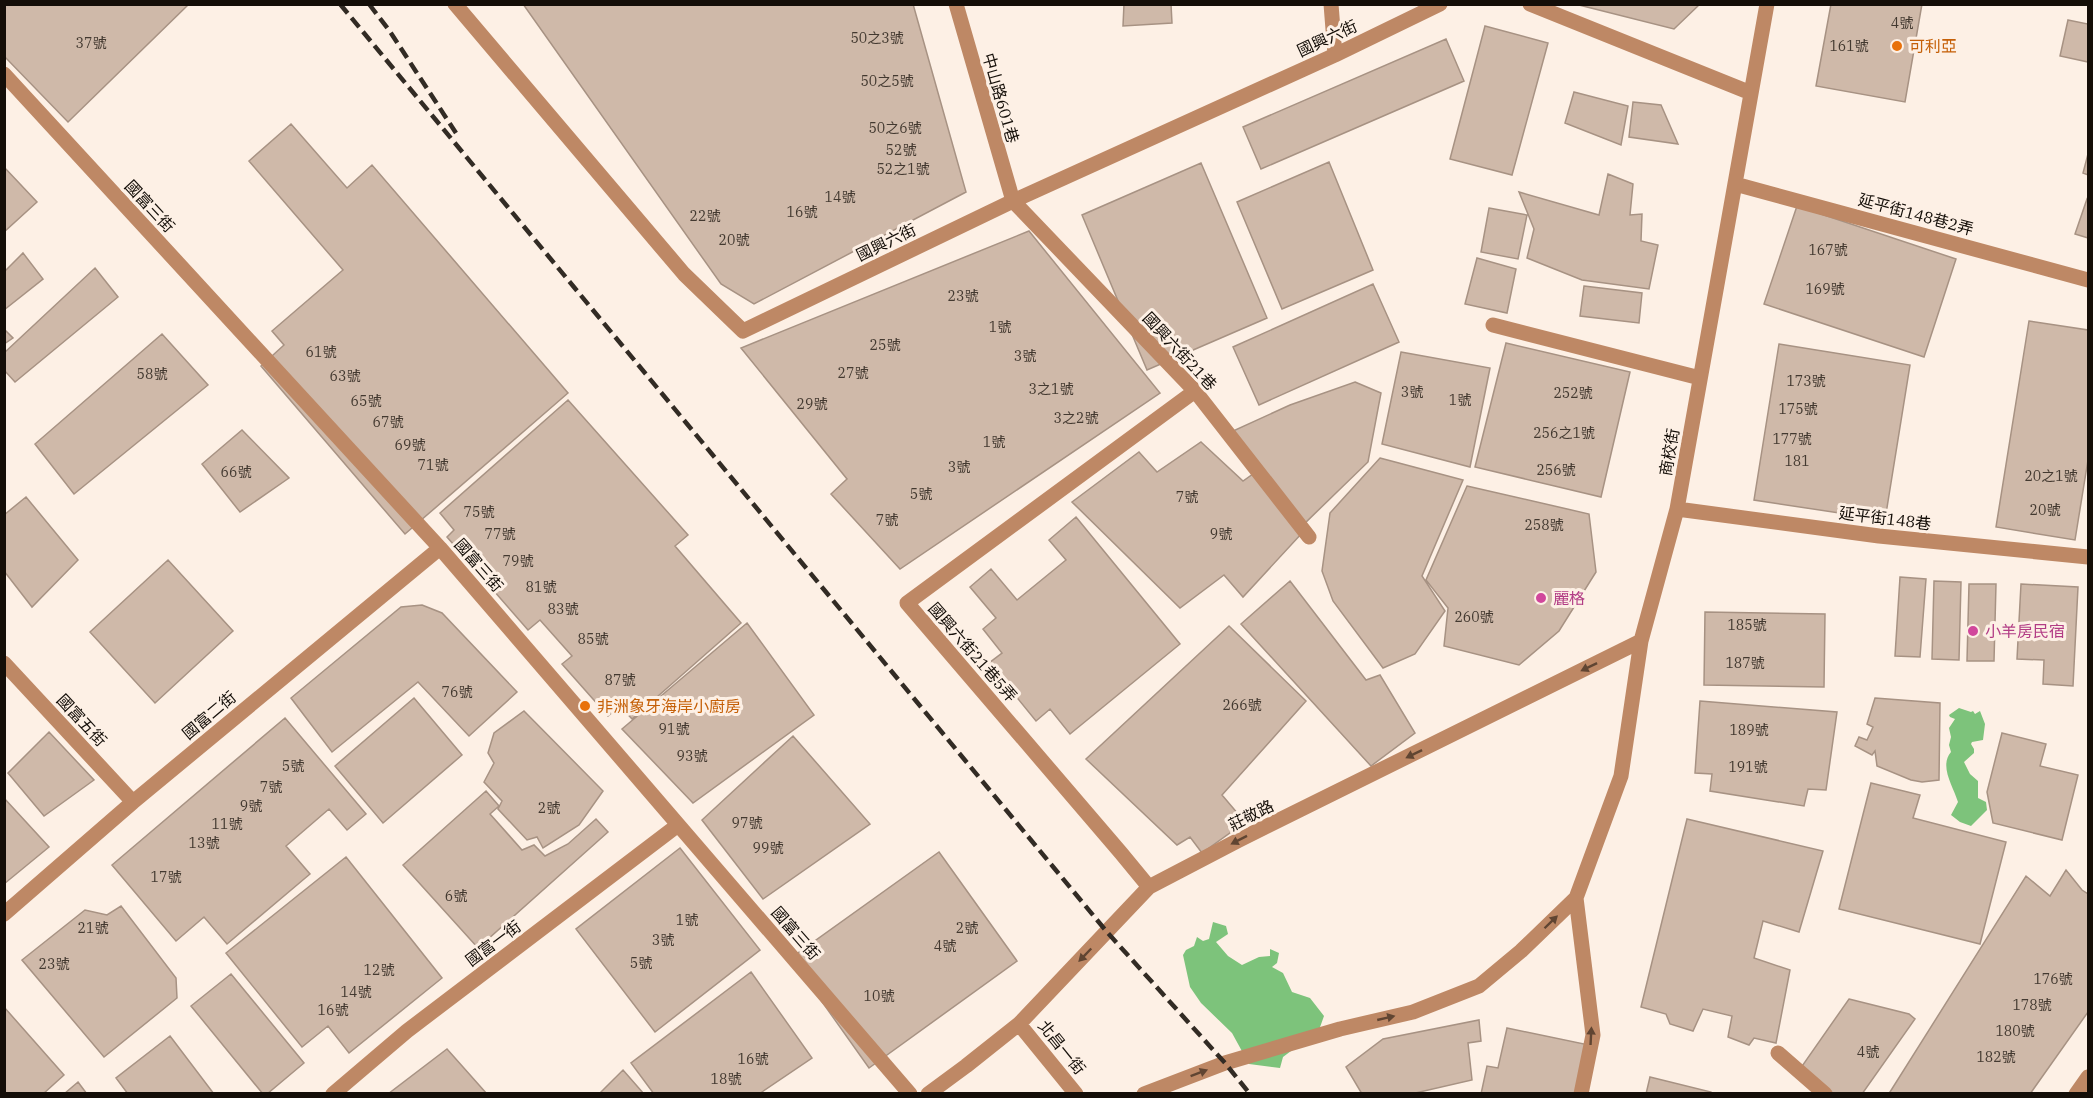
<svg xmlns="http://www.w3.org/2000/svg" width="2093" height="1098" font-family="'IBM Plex Serif','Noto Sans TC',serif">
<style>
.forest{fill:#7dc37b}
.building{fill:#cfb9a9;stroke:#a79283;stroke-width:1.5}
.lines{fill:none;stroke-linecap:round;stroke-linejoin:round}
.minor{stroke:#be8865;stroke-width:15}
.rail{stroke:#322b24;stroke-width:4.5;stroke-dasharray:12 6;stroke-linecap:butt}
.oneway{fill:#604532}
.food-dot{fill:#e8710a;stroke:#fdf0e5;stroke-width:2}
.hotel-dot{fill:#d1479c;stroke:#fdf0e5;stroke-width:2}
.labels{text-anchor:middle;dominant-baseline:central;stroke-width:6;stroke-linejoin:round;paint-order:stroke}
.number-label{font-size:14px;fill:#433930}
.street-label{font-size:16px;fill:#140e08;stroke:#fdf0e5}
.food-label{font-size:16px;fill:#c56008;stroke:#fdf0e5;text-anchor:start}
.hotel-label{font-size:16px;fill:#b23c85;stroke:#fdf0e5;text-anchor:start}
</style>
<rect width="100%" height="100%" fill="#fdf0e5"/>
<path class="forest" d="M1959 708 1971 712 1973 711 1975 714 1980 711 1985 724 1983 740 1972 742 1971 744 1974 749V753L1964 762 1970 774 1978 781V798L1986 802 1987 810 1971 826 1960 822 1951 815 1958 802C1953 786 1939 766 1951 752L1949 745 1951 737 1949 728 1955 719 1950 717 1949 715Z
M1213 922 1226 926 1228 934 1216 942 1228 956 1242 965 1259 957 1270 956V949L1279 953 1277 963 1272 967 1283 973 1292 992 1310 998 1324 1016 1319 1030 1283 1057 1280 1068 1249 1064 1232 1033 1201 1003 1190 987 1183 955 1186 950 1194 946 1197 937 1203 941 1209 939Z"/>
<path class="building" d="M4 4H189L68 122 4 56Z
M523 4H913L966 192 754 304 721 284Z
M1124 4H1171L1172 23 1123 26Z
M1575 4H1700L1674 29Z
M1831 4H1922L1905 102 1816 86Z
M2068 20 2088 24V62L2060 56Z
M1485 26 1548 43 1512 175 1450 159Z
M1446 39 1464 81 1261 169 1243 127Z
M1574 92 1628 106 1621 145 1565 123Z
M1633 102 1661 105 1678 144 1629 137Z
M291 124 347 188 372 165 568 393 405 534 261 366 284 345 272 331 343 270 249 161Z
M2088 154V175L2083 173Z
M1329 162 1373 270 1282 309 1237 202Z
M1201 163 1267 318 1147 370 1082 215Z
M4 167 37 202 4 232Z
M1608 174 1633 184 1630 215 1642 214 1641 241 1658 245 1649 289 1582 280 1527 258 1534 229 1519 192 1599 215Z
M2087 199 2088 200V238L2075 234Z
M1797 206 1956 259 1924 357 1764 304Z
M1489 208 1527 215 1518 259 1481 252Z
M1029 231 1160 393 900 569 831 494 847 479 741 348Z
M23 253 43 279 4 310V272Z
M1477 258 1516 269 1507 313 1465 304Z
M95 268 118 297 15 382 4 370V353Z
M1373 284 1399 342 1259 405 1233 347Z
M1584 286 1642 293 1639 323 1580 316Z
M2029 321 2088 330V460L2075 540 1996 527Z
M4 329 13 338 4 344Z
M162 334 208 385 74 494 35 444Z
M1506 343 1630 372 1601 497 1475 467Z
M1779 344 1910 365 1885 520 1754 500Z
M1401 352 1490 368 1470 467 1382 444Z
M1355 382 1381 393 1368 462 1304 524 1233 431 1290 405Z
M568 400 688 535 675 546 741 623 632 719 620 706 608 716 562 664 572 656 540 620 528 630 447 537 454 530 440 513Z
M242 430 289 478 240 512 202 464Z
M1201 442 1243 481 1253 474 1303 532 1243 597 1224 575 1180 608 1072 502 1139 452 1157 472Z
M1380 458 1463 480 1422 576 1445 611 1415 654 1383 668 1333 601 1322 571 1330 513Z
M1467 486 1589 514 1596 572 1559 631 1519 665 1444 646 1448 608 1426 580Z
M26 497 78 560 32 607 4 571V515Z
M1076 517 1180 644 1070 734 1050 709 1036 721 989 663 1002 653 983 629 996 618 970 587 991 569 1017 600 1066 560 1049 540Z
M168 560 233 631 155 703 90 632Z
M1900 577 1926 579 1920 657 1895 656Z
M1290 581 1366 680 1380 675 1415 733 1371 766 1241 624Z
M1934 581 1961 582 1959 660 1932 659Z
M1969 584H1996L1994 661H1967Z
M2021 584 2078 587 2073 686 2043 684 2044 660 2017 659Z
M422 605 442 613 517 692 469 736 418 682 332 752 291 698 401 607Z
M1705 612 1825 614 1824 687 1704 685Z
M747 623 814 715 693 803 622 729Z
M1229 626 1306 701 1222 795 1245 822 1202 853 1190 837 1177 845 1086 759Z
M414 698 462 755 383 823 335 766Z
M1875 698 1940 703 1939 780 1922 782 1911 780 1877 766 1875 751 1872 755 1855 746 1859 737 1867 740 1873 727 1867 724Z
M1700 701 1837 712 1826 790 1808 789 1804 806 1710 791 1712 774 1695 773Z
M524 711 603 791 579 825 543 848 537 837 527 840 498 809 502 801 484 782 494 763 488 753 494 733Z
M285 718 366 814 347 830 329 809 286 846 310 874 227 944 204 917 176 941 112 865Z
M49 732 94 780 44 816 8 773Z
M2002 733 2046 744 2040 766 2078 775 2062 840 1993 823 1987 792Z
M793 736 870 824 763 899 702 820Z
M1871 783 1920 795 1913 818 2006 842 1980 944 1839 909Z
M486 791 499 806 490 814 522 850 534 845 545 856 568 844 596 819 608 832 478 948 403 865Z
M4 798 49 847 4 884Z
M1687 819 1823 851 1799 932 1763 921 1754 958 1790 970 1776 1043 1754 1038 1749 1045 1728 1037 1732 1016 1703 1009 1693 1031 1670 1024 1666 1014 1641 1007Z
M680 848 760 950 655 1032 576 929Z
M939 852 1017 961 869 1068 791 958Z
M346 857 442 978 349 1053 328 1026 302 1047 226 953Z
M2066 870 2082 890 2088 894V1012L2030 1094H1892L1890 1092 2026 876 2050 896Z
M121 906 176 978 177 998 104 1057 22 960 85 910 107 915Z
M751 972 812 1058 759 1094H654L631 1063Z
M231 974 304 1063 267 1094H263L191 1006Z
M1849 999 1909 1014 1915 1019 1862 1094H1834L1800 1069Z
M4 1007 64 1075 43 1094H4Z
M1479 1020 1481 1041 1468 1043 1472 1080 1411 1094H1362L1346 1067 1383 1039Z
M1507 1028 1589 1045 1578 1094H1481L1487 1066 1498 1068Z
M170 1036 214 1094H128L116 1078Z
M447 1049 487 1094H388Z
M623 1070 644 1094H599Z
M1650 1077 1711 1092V1094H1646Z
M78 1082 87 1094H64Z"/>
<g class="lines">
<path class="minor" d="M455 4 684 274 743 331 1013 201 1335 55 1440 4
M956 4 1013 201 1195 391 1309 537
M1331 4 1335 55
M1530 4 1751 93
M4 74 440 548 910 1094
M1735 184 2088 280
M1493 325 1700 378
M1677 509 1879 536 2088 557
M4 663 133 802
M1149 887 1121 853 907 603 1195 391
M1576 898 1593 1035 1581 1094
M4 914 133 802 440 548
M1019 1024 1076 1094
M1778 1053 1825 1094
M333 1094 407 1031 678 825
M928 1094 966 1066 1019 1024 1149 887 1239 840 1641 641
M1144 1094 1225 1063 1340 1029 1413 1012 1479 986 1521 951 1576 898 1621 776 1641 641 1677 509 1767 4
M2076 1094 2088 1077"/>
<path class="rail" d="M340 4 1107 932 1225 1063 1250 1094
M369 4 389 30 456 133"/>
</g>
<defs><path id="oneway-solid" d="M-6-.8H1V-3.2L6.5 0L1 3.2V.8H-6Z" transform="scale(1.5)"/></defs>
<g class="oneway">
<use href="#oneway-solid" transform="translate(1589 667) rotate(154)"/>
<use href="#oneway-solid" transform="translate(1414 754) rotate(154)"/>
<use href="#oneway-solid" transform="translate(1239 840) rotate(153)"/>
<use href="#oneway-solid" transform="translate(1551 922) rotate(-44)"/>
<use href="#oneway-solid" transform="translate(1085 955) rotate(134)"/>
<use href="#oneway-solid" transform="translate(1386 1018) rotate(-13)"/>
<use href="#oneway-solid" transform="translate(1591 1036) rotate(-87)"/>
<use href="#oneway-solid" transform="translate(1199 1073) rotate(-21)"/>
</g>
<g class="food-dot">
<circle cx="1897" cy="46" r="6"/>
<circle cx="585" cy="706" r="6"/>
</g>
<g class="hotel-dot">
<circle cx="1541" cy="598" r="6"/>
<circle cx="1973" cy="631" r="6"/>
</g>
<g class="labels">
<g class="number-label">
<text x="1902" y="23">4號</text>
<text x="877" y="38">50之3號</text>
<text x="91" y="43">37號</text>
<text x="1849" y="46">161號</text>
<text x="887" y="81">50之5號</text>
<text x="895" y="128">50之6號</text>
<text x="901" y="150">52號</text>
<text x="903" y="169">52之1號</text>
<text x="840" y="197">14號</text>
<text x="802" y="212">16號</text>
<text x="705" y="216">22號</text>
<text x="734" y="240">20號</text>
<text x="1828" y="250">167號</text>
<text x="1825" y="289">169號</text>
<text x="963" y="296">23號</text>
<text x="1000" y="327">1號</text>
<text x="885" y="345">25號</text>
<text x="321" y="352">61號</text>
<text x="1025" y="356">3號</text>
<text x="853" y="373">27號</text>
<text x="152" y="374">58號</text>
<text x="345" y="376">63號</text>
<text x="1806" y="381">173號</text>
<text x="1051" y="389">3之1號</text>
<text x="1412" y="392">3號</text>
<text x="1573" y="393">252號</text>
<text x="1460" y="400">1號</text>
<text x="366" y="401">65號</text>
<text x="812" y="404">29號</text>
<text x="1798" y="409">175號</text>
<text x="1076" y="418">3之2號</text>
<text x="388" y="422">67號</text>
<text x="1564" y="433">256之1號</text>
<text x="1792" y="439">177號</text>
<text x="994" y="442">1號</text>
<text x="410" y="445">69號</text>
<text x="1797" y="461">181</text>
<text x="433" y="465">71號</text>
<text x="959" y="467">3號</text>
<text x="1556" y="470">256號</text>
<text x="236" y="472">66號</text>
<text x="2051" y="476">20之1號</text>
<text x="921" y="494">5號</text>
<text x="1187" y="497">7號</text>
<text x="2045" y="510">20號</text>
<text x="479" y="512">75號</text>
<text x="887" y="520">7號</text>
<text x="1544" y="525">258號</text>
<text x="500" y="534">77號</text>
<text x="1221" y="534">9號</text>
<text x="518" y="561">79號</text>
<text x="541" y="587">81號</text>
<text x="563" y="609">83號</text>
<text x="1474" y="617">260號</text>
<text x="1747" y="625">185號</text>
<text x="593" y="639">85號</text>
<text x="1745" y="663">187號</text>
<text x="620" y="680">87號</text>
<text x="457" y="692">76號</text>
<text x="1242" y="705">266號</text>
<text x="674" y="729">91號</text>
<text x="1749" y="730">189號</text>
<text x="692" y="756">93號</text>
<text x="293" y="766">5號</text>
<text x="1748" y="767">191號</text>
<text x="271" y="787">7號</text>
<text x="251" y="806">9號</text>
<text x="549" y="808">2號</text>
<text x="747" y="823">97號</text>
<text x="227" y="824">11號</text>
<text x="204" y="843">13號</text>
<text x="768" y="848">99號</text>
<text x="166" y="877">17號</text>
<text x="456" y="896">6號</text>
<text x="687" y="920">1號</text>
<text x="93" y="928">21號</text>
<text x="967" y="928">2號</text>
<text x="663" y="940">3號</text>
<text x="945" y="946">4號</text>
<text x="641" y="963">5號</text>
<text x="54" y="964">23號</text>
<text x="379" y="970">12號</text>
<text x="2053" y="979">176號</text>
<text x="356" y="992">14號</text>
<text x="879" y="996">10號</text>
<text x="2032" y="1005">178號</text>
<text x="333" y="1010">16號</text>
<text x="2015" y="1031">180號</text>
<text x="1868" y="1052">4號</text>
<text x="1996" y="1057">182號</text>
<text x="753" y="1059">16號</text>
<text x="726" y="1079">18號</text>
</g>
<g class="street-label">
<text transform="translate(1327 38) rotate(-25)">國興六街</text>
<text transform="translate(1001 98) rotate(74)">中山路601巷</text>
<text transform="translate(150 206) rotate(47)">國富三街</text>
<text transform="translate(1916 214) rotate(15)">延平街148巷2弄</text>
<text transform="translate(886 242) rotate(-26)">國興六街</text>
<text transform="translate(1180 351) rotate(47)">國興六街21巷</text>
<text transform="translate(1669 452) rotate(-80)">商校街</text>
<text transform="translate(1885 518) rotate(7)">延平街148巷</text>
<text transform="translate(479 565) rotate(49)">國富三街</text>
<text transform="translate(973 652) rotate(49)">國興六街21巷5弄</text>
<text transform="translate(209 715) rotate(-40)">國富二街</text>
<text transform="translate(82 720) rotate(47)">國富五街</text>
<text transform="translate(1251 815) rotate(-27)">莊敬路</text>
<text transform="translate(796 933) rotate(49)">國富三街</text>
<text transform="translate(493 943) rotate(-37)">國富一街</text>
<text transform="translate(1062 1047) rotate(51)">北昌一街</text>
</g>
<g class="food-label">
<text x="1909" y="46">可利亞</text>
<text x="597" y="706">非洲象牙海岸小廚房</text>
</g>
<g class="hotel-label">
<text x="1553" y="598">麗格</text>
<text x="1985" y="631">小羊房民宿</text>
</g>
</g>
<rect width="2093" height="1098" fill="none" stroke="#140e08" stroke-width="12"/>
</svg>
